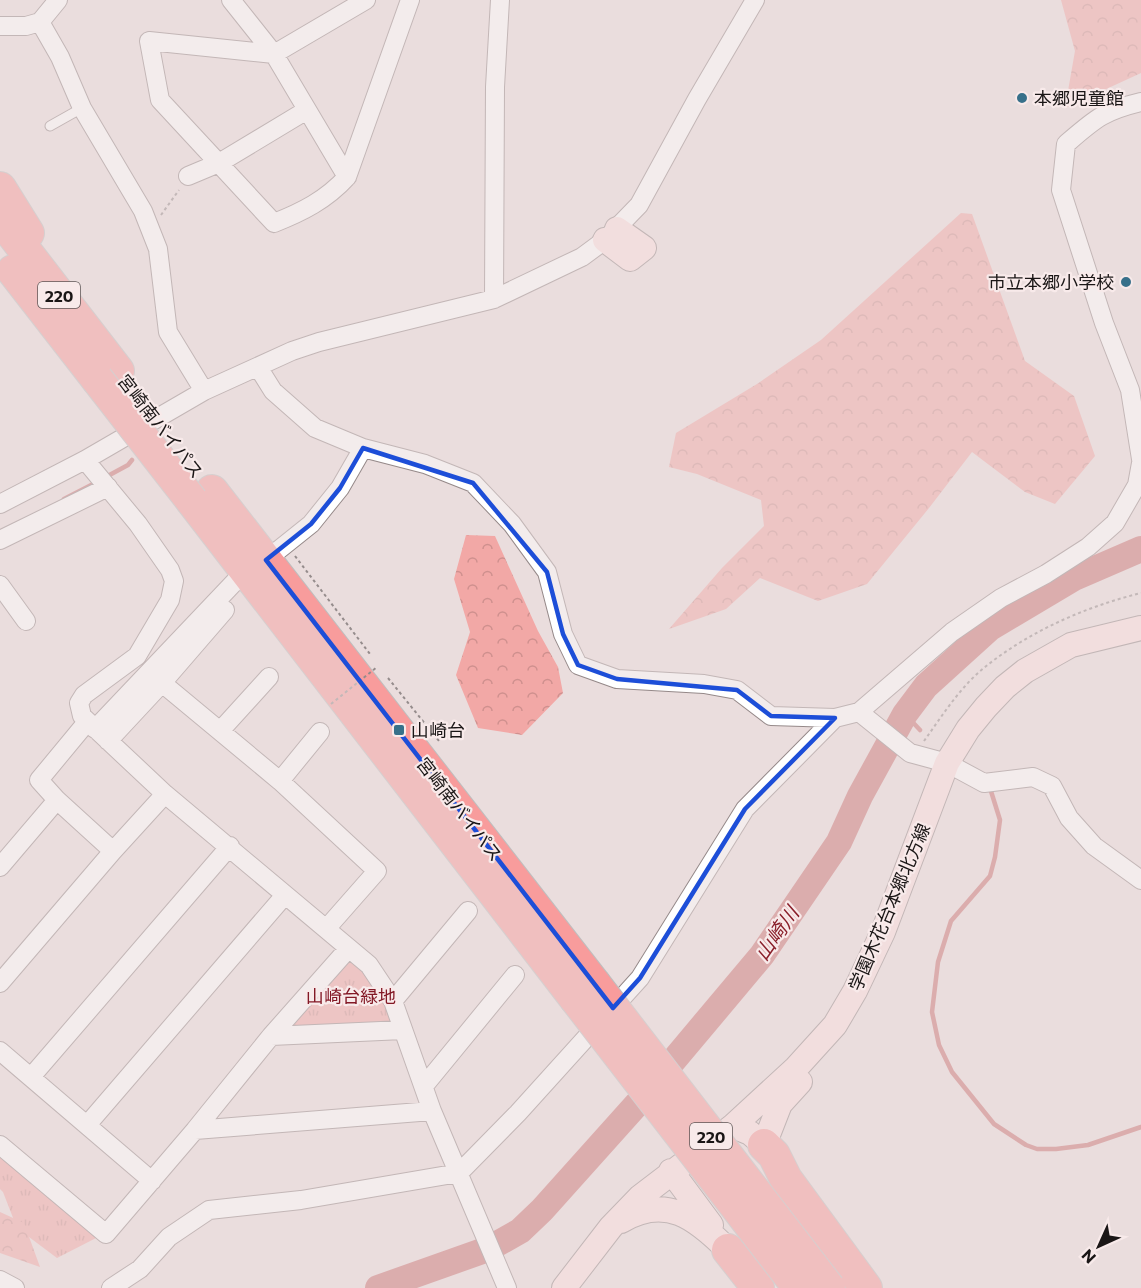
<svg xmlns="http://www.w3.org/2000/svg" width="1141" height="1288" font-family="Commissioner,'Noto Sans JP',sans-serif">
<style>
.grass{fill:url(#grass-tufts)}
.forest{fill:url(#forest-crowns)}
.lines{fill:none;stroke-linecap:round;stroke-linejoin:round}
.stream{stroke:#cb7374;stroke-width:4.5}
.river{stroke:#cb7374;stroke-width:26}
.lane-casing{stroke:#958989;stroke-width:11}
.street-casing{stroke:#958989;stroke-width:20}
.secondary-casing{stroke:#958989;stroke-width:26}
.highway-casing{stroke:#bfbebe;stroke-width:34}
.path{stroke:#958c8c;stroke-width:2;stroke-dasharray:3 3;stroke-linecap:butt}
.lane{stroke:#fff;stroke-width:9}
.street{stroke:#fff;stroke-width:18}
.secondary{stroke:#fde1e1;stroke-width:24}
.highway{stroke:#f89c9c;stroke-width:32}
.highway-bridge-casing{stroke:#bfbebe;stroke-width:34;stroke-linecap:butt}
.path-bridge{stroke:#958c8c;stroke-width:2;stroke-dasharray:3 3;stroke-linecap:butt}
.highway-bridge{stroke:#f89c9c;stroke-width:32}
.marked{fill:none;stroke:#1d4ed8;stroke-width:4.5;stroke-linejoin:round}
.poi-dot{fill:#37708a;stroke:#f8eaea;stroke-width:2}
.labels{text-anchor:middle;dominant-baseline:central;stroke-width:4.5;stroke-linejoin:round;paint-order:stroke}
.shield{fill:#f8eaea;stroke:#5d5656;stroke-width:1.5}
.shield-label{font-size:16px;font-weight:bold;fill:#1a1616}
.poi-label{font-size:18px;fill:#1a1616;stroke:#f8eaea;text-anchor:start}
.street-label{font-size:18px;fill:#1a1616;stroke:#f8eaea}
.park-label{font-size:18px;fill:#831926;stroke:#f8eaea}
.water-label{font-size:20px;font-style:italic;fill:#8a202b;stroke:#f8eaea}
</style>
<defs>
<pattern id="grass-tufts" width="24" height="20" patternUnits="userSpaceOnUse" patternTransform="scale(1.5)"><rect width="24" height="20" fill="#f2a8a6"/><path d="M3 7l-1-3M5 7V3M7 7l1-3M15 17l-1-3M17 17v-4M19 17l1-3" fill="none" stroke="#cf908e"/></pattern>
<pattern id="forest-crowns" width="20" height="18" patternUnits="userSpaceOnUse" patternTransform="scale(1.5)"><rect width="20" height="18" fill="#f2a8a6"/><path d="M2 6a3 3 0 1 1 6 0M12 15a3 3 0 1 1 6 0" fill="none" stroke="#cf908e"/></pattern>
</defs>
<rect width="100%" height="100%" fill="#eadddd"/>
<path class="grass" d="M356 959 389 1003 391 1022 293 1028 290 1021 343 960Z
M0 1153 98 1237 57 1258 17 1228 3 1192 0 1189Z"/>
<path class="forest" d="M1061 0H1141V73L1065 108 1075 51Z
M961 213 972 214 1025 361 1074 396 1095 456 1055 504 1025 492 972 452 929 508 867 584 818 601 760 578 726 609 669 629 722 568 764 526 761 500 697 474 669 467 676 433 757 384 821 340Z
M466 535 495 536 538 631 558 667 563 693 522 735 478 728 456 675 470 632 454 579Z
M0 1212 24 1223 40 1267 0 1253Z"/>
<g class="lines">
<path class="stream" d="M104 478 128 465 132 460
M64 499 97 482
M905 714 920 730
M990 788 1000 820 995 857 990 876 951 921 938 962 932 1012 939 1045 952 1072 994 1124 1026 1145 1037 1149H1056L1088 1145 1141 1127"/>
<path class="river" d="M378 1288 488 1249 520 1231 542 1210 637 1104 762 955 839 842 860 796 905 714 926 686 990 628 1074 578 1141 549"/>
<g class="lane-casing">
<path id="lane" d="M50 126 82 108"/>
</g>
<g class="street-casing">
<path id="street" d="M231 0 274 54 366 0
M40 22 60 57 82 108 143 211 158 249 168 332 204 391
M0 26H26L40 22 58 0
M149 41 274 54 347 177C326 200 302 212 274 223L160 100Z
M1141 102C1103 111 1095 119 1066 144L1061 190 1104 323 1130 390 1141 459
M188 176 219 163 307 110
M347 177 410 0
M494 299 495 87 500 0
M258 367 273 391 315 428 363 448 425 464 473 483 512 524 547 572 563 634 578 665 617 679 704 684 737 690 771 716 835 718 859 712 952 632 1001 598 1046 574 1088 547 1115 523 1137 485 1141 463
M85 460 138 524 170 570 174 581 170 600 137 656 84 695 79 703 82 716 165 794 369 965 393 1001 432 1111 507 1288
M0 504 85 460 204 391 292 351 319 342 494 299 582 257 605 240 639 205 697 99 755 0
M0 540 108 487
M266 560 311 524 340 488 363 448
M0 585 26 621
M162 683 280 781 377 871 326 929
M859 712 910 753 947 763 984 783 1033 777 1052 786 1069 818 1094 846 1141 880
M87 722 39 780 57 800 113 851
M95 729 245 571
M220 731 269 677
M108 741 162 683 225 610
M280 781 320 732
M0 867 57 800
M0 983 113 851 165 794
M393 1001 468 911
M271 1036 403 1030
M0 1051 152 1181
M31 1077 230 846
M424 1086 515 975
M87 1125 285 895
M195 1130 432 1111
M0 1145 106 1234 195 1130 271 1036 348 949
M0 1280 15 1288
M111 1288 140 1269 169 1237 209 1210 301 1200 459 1173 518 1113 640 978 745 809 835 718"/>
</g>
<g class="secondary-casing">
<path id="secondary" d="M605 240 630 259 644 248 617 229
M733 1126 750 1133 764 1145 780 1104 800 1082
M671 1171 711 1225
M621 1221C666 1194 696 1218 728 1250
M564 1288 611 1227 640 1197 733 1126 796 1068 835 1025 855 991 883 932 947 763 968 729 986 707 1005 687 1025 671 1071 645 1141 628"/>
</g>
<g class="highway-casing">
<path id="highway" d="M0 188 28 233
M0 218 118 371
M13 271 97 379
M212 491 594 983
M192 501 575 998
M764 1145 774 1155 786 1179 866 1288
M728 1250 758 1288"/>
</g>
<path class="path" d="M161 215 179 190
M295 556 370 654
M388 678 439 741
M924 741C942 716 960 687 985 667 1030 631 1085 607 1141 593"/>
<use href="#lane" class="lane"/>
<use href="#street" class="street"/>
<use href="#secondary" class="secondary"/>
<use href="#highway" class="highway"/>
<g class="highway-bridge-casing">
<path id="highway-bridge" d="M97 379 192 501
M594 983 829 1288
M575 998 799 1288"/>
</g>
<path class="path-bridge" d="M331 704 377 667"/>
<use href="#highway-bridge" class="highway-bridge"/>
</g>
<path d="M0 0H1141V1288H0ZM363 448 473 483 547 572 563 634 578 665 617 679 737 690 771 716 835 718 745 809 640 978 613 1008 266 560 311 524 340 488Z" fill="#eadddd" fill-opacity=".55" fill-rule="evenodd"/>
<path class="marked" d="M363 448 473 483 547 572 563 634 578 665 617 679 737 690 771 716 835 718 745 809 640 978 613 1008 266 560 311 524 340 488Z"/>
<g class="poi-dot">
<circle cx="1022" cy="98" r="6"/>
<circle cx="1126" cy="282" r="6"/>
<rect x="393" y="724" width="12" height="12" rx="3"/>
</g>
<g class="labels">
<g class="shield">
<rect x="38" y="282" width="42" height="26" rx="4.5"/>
<rect x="690" y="1123" width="42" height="26" rx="4.5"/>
</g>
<g class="shield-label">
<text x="59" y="295">220</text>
<text x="711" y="1136">220</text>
</g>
<g class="poi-label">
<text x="1034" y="98">本郷児童館</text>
<text x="1114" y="282" text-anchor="end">市立本郷小学校</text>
<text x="411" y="730">山崎台</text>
</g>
<g class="street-label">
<text transform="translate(161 426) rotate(52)">宮崎南バイパス</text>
<text transform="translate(460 809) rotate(52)">宮崎南バイパス</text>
<text transform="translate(889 907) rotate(-67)">学園木花台本郷北方線</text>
</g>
<g class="park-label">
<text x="351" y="996">山崎台緑地</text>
</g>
<g class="water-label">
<text transform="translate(776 933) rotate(-55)">山崎川</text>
</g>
</g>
<g transform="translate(1099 1246) rotate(225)" stroke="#f8eaea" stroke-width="4.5" paint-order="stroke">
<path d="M0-4.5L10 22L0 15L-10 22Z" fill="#1a1616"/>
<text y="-9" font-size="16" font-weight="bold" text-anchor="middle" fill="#1a1616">N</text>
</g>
</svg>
